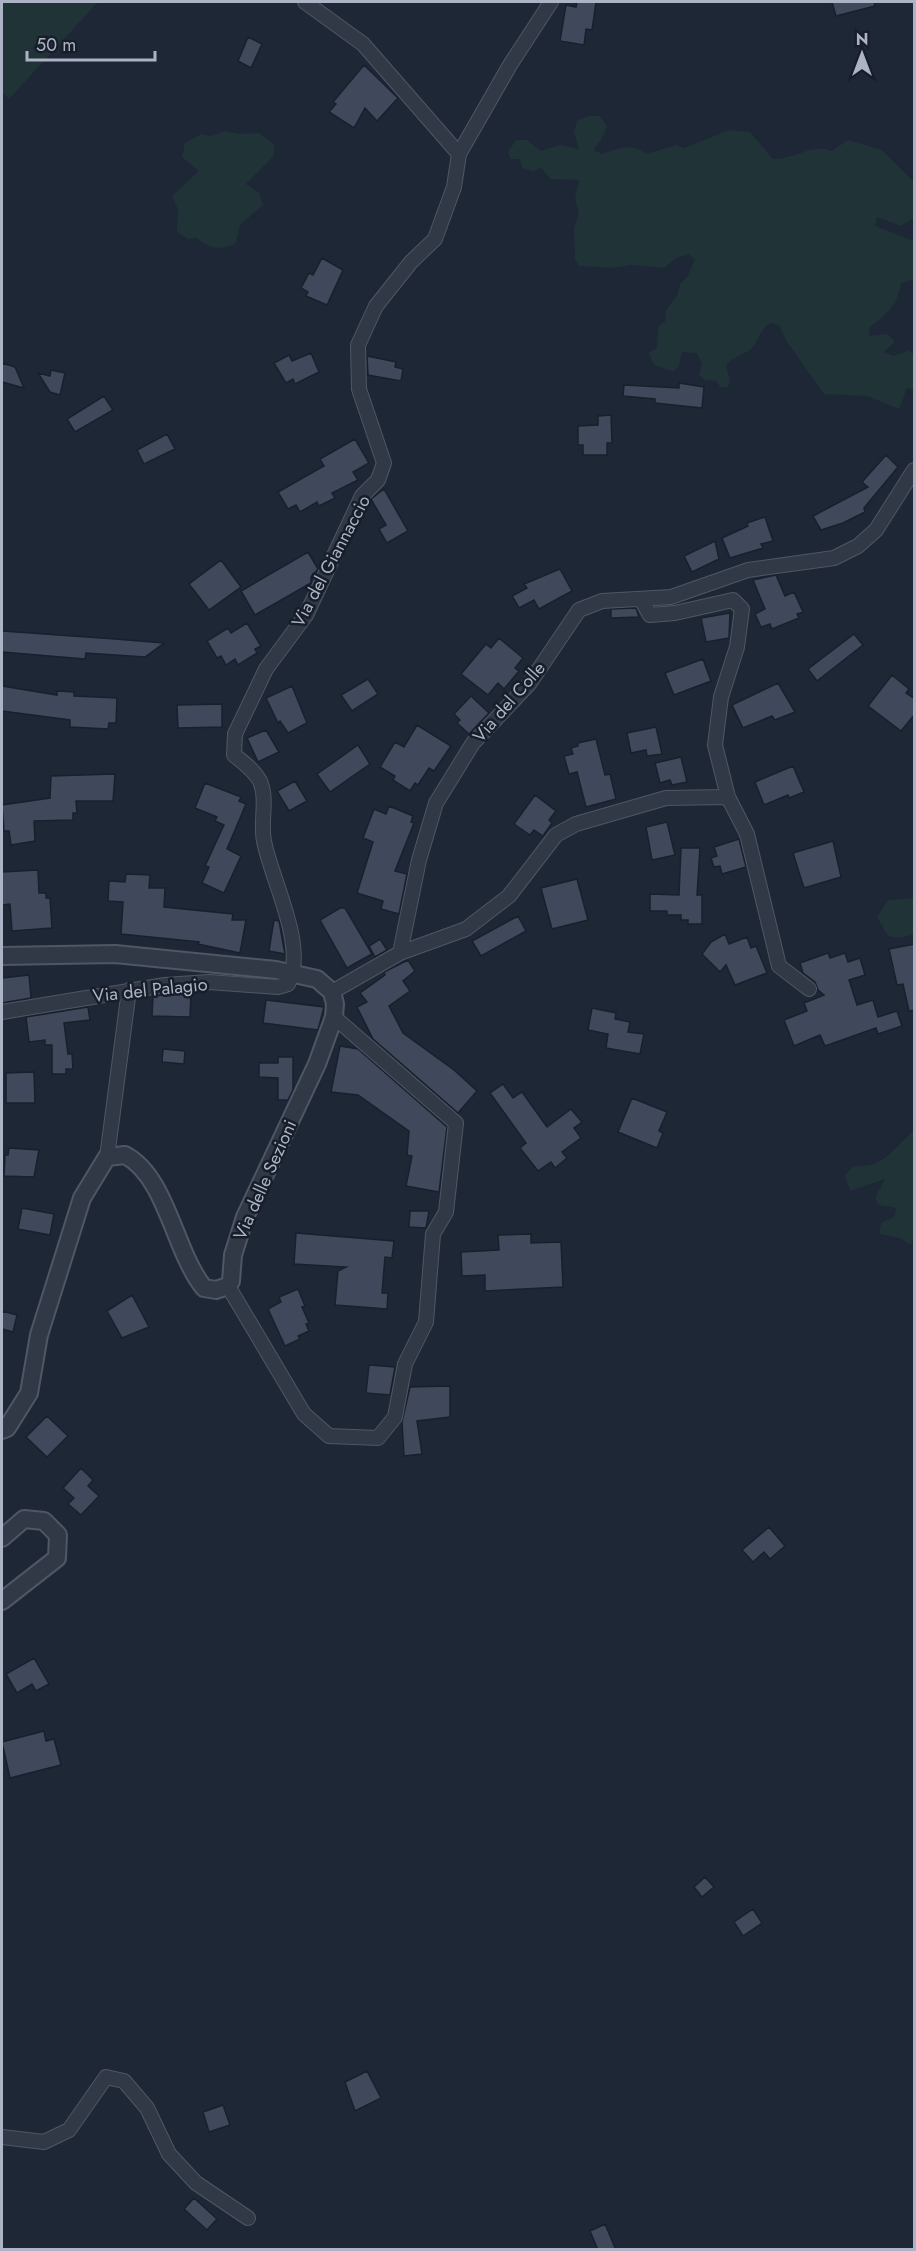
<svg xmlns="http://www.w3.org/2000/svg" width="916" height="2251" font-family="Jost,sans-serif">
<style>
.green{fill:#203337}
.building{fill:#3f495b;stroke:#19202c;stroke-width:1.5}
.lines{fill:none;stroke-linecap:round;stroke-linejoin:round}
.minor-casing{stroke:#4f5665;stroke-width:16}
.tertiary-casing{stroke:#4f5665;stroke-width:20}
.minor{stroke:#323946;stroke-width:14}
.tertiary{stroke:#323946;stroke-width:16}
.labels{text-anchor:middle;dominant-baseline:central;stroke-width:5;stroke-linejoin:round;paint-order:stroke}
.street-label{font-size:18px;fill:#abb3c4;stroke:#171e2a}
</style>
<rect width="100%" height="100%" fill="#1e2736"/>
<path class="green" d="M2 2H98L9 99 2 92Z
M588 116H600L607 127 601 140 593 150 602 154C618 148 631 143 647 154L676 145 684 148 729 130 750 132 773 159C794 160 811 143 832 151L848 140 882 150 914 182V218L901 226 877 217 875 226 914 241V284L912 280 901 283C898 305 886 315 870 327L869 336 888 334 895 342 884 352 893 356 910 350 914 356V390L907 388 899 409 867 396 824 394 787 342 779 325 771 323C758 330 759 342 750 350 741 356 732 357 726 366L730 381 728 387H720L717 381 705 380 699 375 702 364 697 353 682 352 679 366 673 372 653 364 649 353 657 348 658 326 665 322 666 310 677 296 680 284 687 277 695 260 689 254 676 258 664 268 631 265 613 268 579 266 575 260 574 228 579 213 575 200 579 180 551 179 540 167 534 172 523 168 519 159H510L508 152 516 140H527L541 151 560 145 579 149 574 132 577 121Z
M225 131 240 134 259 133 275 145 273 157 246 184 259 193 263 205 240 225 236 243C222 251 209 249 197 238L188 239 177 232 178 210 172 196 199 171 182 157 185 143 201 134 211 136Z
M914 898V934L900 938 888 936 877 917 888 900Z
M914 1131V1239L910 1245 900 1238 879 1234 881 1223 895 1216 896 1208 879 1205 875 1198 885 1179 850 1191 845 1176C853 1162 861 1168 873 1164 890 1159 901 1140 914 1131Z"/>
<path class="building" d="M577 2H596L592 30 586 29 584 45 560 41 566 5 576 7Z
M832 2H874L875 6 836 16Z
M248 37 262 44 251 68 238 61Z
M364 65 398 98 377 121 365 108 354 128 329 112 336 104 333 102Z
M322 258 343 270 327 305 306 296 308 292 301 288 309 273 313 275Z
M311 353 319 372 295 384 293 379 286 383 274 363 289 355 292 361Z
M367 356 396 362 395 367 403 369 401 381 368 375Z
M2 363 15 367 24 388 2 382Z
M51 370 65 373 60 395 50 392 38 373 50 376Z
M679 383 704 387 702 408 655 403V399L623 396 624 385 679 388Z
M104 396 113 410 75 432 67 419Z
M611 415 612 443H607V455H583V445H578V426L598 425V416Z
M167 434 175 449 144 464 137 450Z
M355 439 369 463 353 472 358 480 332 493 335 498 319 506 317 502 300 512 296 505 288 509 278 492 324 466 320 459Z
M886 455 898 467 864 508 865 512 843 523 821 530 813 516 868 487 862 482Z
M384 489 408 531 387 543 379 529 386 525 371 499Z
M765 517 773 541 761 544 763 548 730 558 722 538 748 526 747 523Z
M715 541 719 559 692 572 684 556Z
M308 552 318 569 311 577V583L255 615 241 591Z
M221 560 241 587 209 610 189 584Z
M560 569 572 591 539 609 534 600 519 608 512 596 527 588 524 584Z
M776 575 785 596 794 592 803 612 797 614 799 618 772 629 770 624 761 627 755 614 765 609 753 580Z
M636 608 639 617 611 618V609Z
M730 613 729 638 706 642 701 618Z
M247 623 261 646 255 649 257 653 238 665 235 659 226 665 221 656 217 658 207 641 228 628 231 633Z
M2 631 115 639 164 643 145 657 86 653 85 659 2 652Z
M854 634 863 645 817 681 808 669Z
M499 638 523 658 515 668 519 671 504 689 498 683 488 695 461 674 486 644 491 648Z
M703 659 711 681 674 695 665 673Z
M892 675 909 689 906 693 915 699V714L901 731 868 706Z
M368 679 378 694 352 711 341 695Z
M778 683 795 712 775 720 772 716 743 728 732 705Z
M2 686 57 695V691L74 692V696L117 698 116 723H109L108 729 70 727V720L2 711Z
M292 686 307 723 288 733 280 721 278 723 266 698Z
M471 696 489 713 469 734 457 723 460 720 454 714Z
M222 704V727L178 728 177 705Z
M417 725 451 746 434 771 429 768 418 785 415 783 410 791 393 780 395 776 380 767 395 742 404 747Z
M656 727 662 754 647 756 646 750 631 753 627 733Z
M266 730 279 752 258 762 247 738Z
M596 739 605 775 610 774 616 799 586 807 577 772 569 774 564 756 573 754 571 748 578 746V743Z
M358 745 370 764 330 792 317 774Z
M681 757 687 782 672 785 670 780 660 783 655 763Z
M793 766 804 792 789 798 788 795 764 805 755 782Z
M115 774 113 801H76L77 813H73V820L34 821 35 841 11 845 9 831H4L2 805 50 798 51 776Z
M295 781 307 801 289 811 277 791Z
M205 783 241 797 239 801 246 804 227 849 241 856 224 893 202 883 209 867 205 866 224 825 215 821 217 817 195 808Z
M535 795 556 811 549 820 552 823 543 836 534 830 530 835 514 824Z
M389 806 413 816 411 822 414 823 395 871 407 874 399 914 381 909 383 901 357 893 373 842 363 838 374 809 386 814Z
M667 822 675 855 652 860 646 827Z
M739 839 746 867 722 874 720 866 714 867 711 858 717 856 714 847Z
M833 841 841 877 804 888 793 853Z
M681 848H700L697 895H702V924H688V920H681V915H667V911H650V894L679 895Z
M38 870 39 893H46V898H50L52 928 12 931 10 904 2 905V872Z
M126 874 150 875 149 888H165L164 907 233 914 232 920H246L240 953 198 944 199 942 121 934 123 902 108 901 109 881 125 882Z
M577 879 588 920 552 929 541 888Z
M340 908H345L372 954 347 968 320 920Z
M518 916 526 931 481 956 472 941Z
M274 920 279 921 285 954 269 951Z
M725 934 729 944 747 937 751 948 756 946 767 973 735 985 726 965 720 972 702 954 711 942Z
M380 939 387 950 375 957 369 946Z
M915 944V1010L909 1011 903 984 897 985 889 949Z
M828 953 830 958 845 953 848 962 860 958 865 975 849 980 857 1005 873 1000 878 1017 897 1011 902 1026 878 1034 876 1028 825 1046 820 1035 794 1046 784 1020 807 1011 804 1003 824 995 818 990 815 982 803 973 800 963Z
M408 960 415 971 403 981 410 991 389 1006 403 1033 454 1070 477 1091 458 1113 373 1039 357 1007 367 1002 360 993 385 975 384 972Z
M29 975 31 998 2 1003V978Z
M191 992 190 1017 152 1016 153 996Z
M266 1000 324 1007 318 1030 263 1023Z
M88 1007 90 1020 64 1023 68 1054H72L73 1069H66V1074H52V1045H45V1040L29 1042 26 1017Z
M592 1008 616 1013 615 1019 630 1022 628 1032 644 1034 640 1054 606 1048 608 1034 588 1030Z
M340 1046 358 1049 447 1127 439 1192 406 1186 412 1156 407 1155 409 1131 358 1095 331 1092Z
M163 1049 185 1051 184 1064 162 1062Z
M278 1057H293V1090L288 1100H278V1078L259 1077V1063H278Z
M34 1072 35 1103H6V1073Z
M503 1084 513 1098 522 1092 547 1127 571 1109 582 1122 574 1128 581 1138 562 1152 567 1158 555 1168 551 1162 538 1171 520 1148 526 1143 490 1093Z
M632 1098 667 1112 659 1131 663 1133 657 1148 618 1132Z
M9 1148 39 1150 34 1177 4 1176 5 1155H8Z
M22 1208 54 1214 50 1235 18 1229Z
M410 1211H429L426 1228 409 1227Z
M296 1233 394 1241 392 1258 385 1257 382 1293H388L387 1309 335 1305 338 1271 346 1267 294 1264Z
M531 1234V1243L561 1242 563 1287 485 1291V1275L462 1276 461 1252 499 1250 498 1235Z
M298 1289 305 1306 302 1307 309 1323 306 1324 309 1331 298 1336 300 1339 285 1346 268 1309 281 1302 279 1297Z
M132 1295 149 1327 122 1338 107 1311Z
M2 1311 17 1315 13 1332 2 1329Z
M369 1365 395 1367 390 1395 366 1393Z
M450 1386V1417L417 1421 422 1454 404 1456 402 1422 410 1387Z
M47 1416 68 1436 47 1457 26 1437Z
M81 1468 93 1480 88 1486 99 1496 81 1515 68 1504 74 1498 63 1488Z
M769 1527 785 1546 770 1559 764 1552 753 1562 742 1550Z
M34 1658 49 1684 36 1691 32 1684 17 1693 6 1674Z
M44 1731 46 1741 54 1739 61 1765 10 1778 2 1742Z
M705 1877 714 1887 702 1897 694 1887Z
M753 1909 762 1923 743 1936 734 1922Z
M367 2071 381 2098 355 2111 345 2082Z
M223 2105 230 2125 209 2132 203 2112Z
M194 2198 217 2219 207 2230 184 2209Z
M605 2224 616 2250H598L590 2231Z"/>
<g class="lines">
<g class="minor-casing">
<path id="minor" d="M305 2 363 44 459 154
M641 599 650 615 675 613 733 600 742 609 737 647 721 697 715 745 728 797 747 834 779 966 809 989
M400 953 466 929 509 896 556 835 576 824 666 798 728 797
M332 992 400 953 419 860 436 803 473 743 529 684 579 610 602 601 671 597 748 570 834 558 858 546 876 530 914 470
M2 1012 165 985 209 982 278 987 288 984C308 947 271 879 264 841 260 822 268 800 260 781 254 770 244 763 234 755L235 734 266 669 306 615 362 496 378 480 384 463 359 389 358 345 376 306 411 262 435 239 454 187 459 154 510 65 551 2
M107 1157 129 990
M228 1286 304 1414 329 1436 378 1438 395 1417 405 1364 426 1322 433 1234 446 1212 456 1123 334 1017
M2 2137 44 2142 69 2130 106 2077 124 2081 147 2108 169 2154 196 2183 248 2218"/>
</g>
<g class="tertiary-casing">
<path id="tertiary" d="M2 956 115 954 276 970 317 979 332 992 335 1004 334 1017 317 1064 245 1217 233 1255 231 1281 228 1286 216 1290 204 1288C174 1251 167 1177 125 1155L107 1157 82 1198 39 1335 29 1393 7 1428 2 1430
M2 1538 24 1519 44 1521 58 1535 57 1558 2 1601"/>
</g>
<use href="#minor" class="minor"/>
<use href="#tertiary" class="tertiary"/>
</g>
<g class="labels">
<g class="street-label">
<text transform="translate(331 561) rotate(-62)">Via del Giannaccio</text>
<text transform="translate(509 702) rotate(-49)">Via del Colle</text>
<text transform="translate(150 990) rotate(-6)">Via del Palagio</text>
<text transform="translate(265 1180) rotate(-66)">Via delle Sezioni</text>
</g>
</g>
<rect width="916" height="2251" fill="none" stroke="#abb3c4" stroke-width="6"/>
<g transform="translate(862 54)" stroke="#171e2a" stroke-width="4.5" paint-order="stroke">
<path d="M0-4.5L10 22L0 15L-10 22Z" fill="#abb3c4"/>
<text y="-9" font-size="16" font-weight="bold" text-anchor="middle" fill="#abb3c4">N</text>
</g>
<path d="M27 51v9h128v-9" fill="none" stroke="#abb3c4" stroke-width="3"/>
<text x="36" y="51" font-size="18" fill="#abb3c4" stroke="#171e2a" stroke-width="4.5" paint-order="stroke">50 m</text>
</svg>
